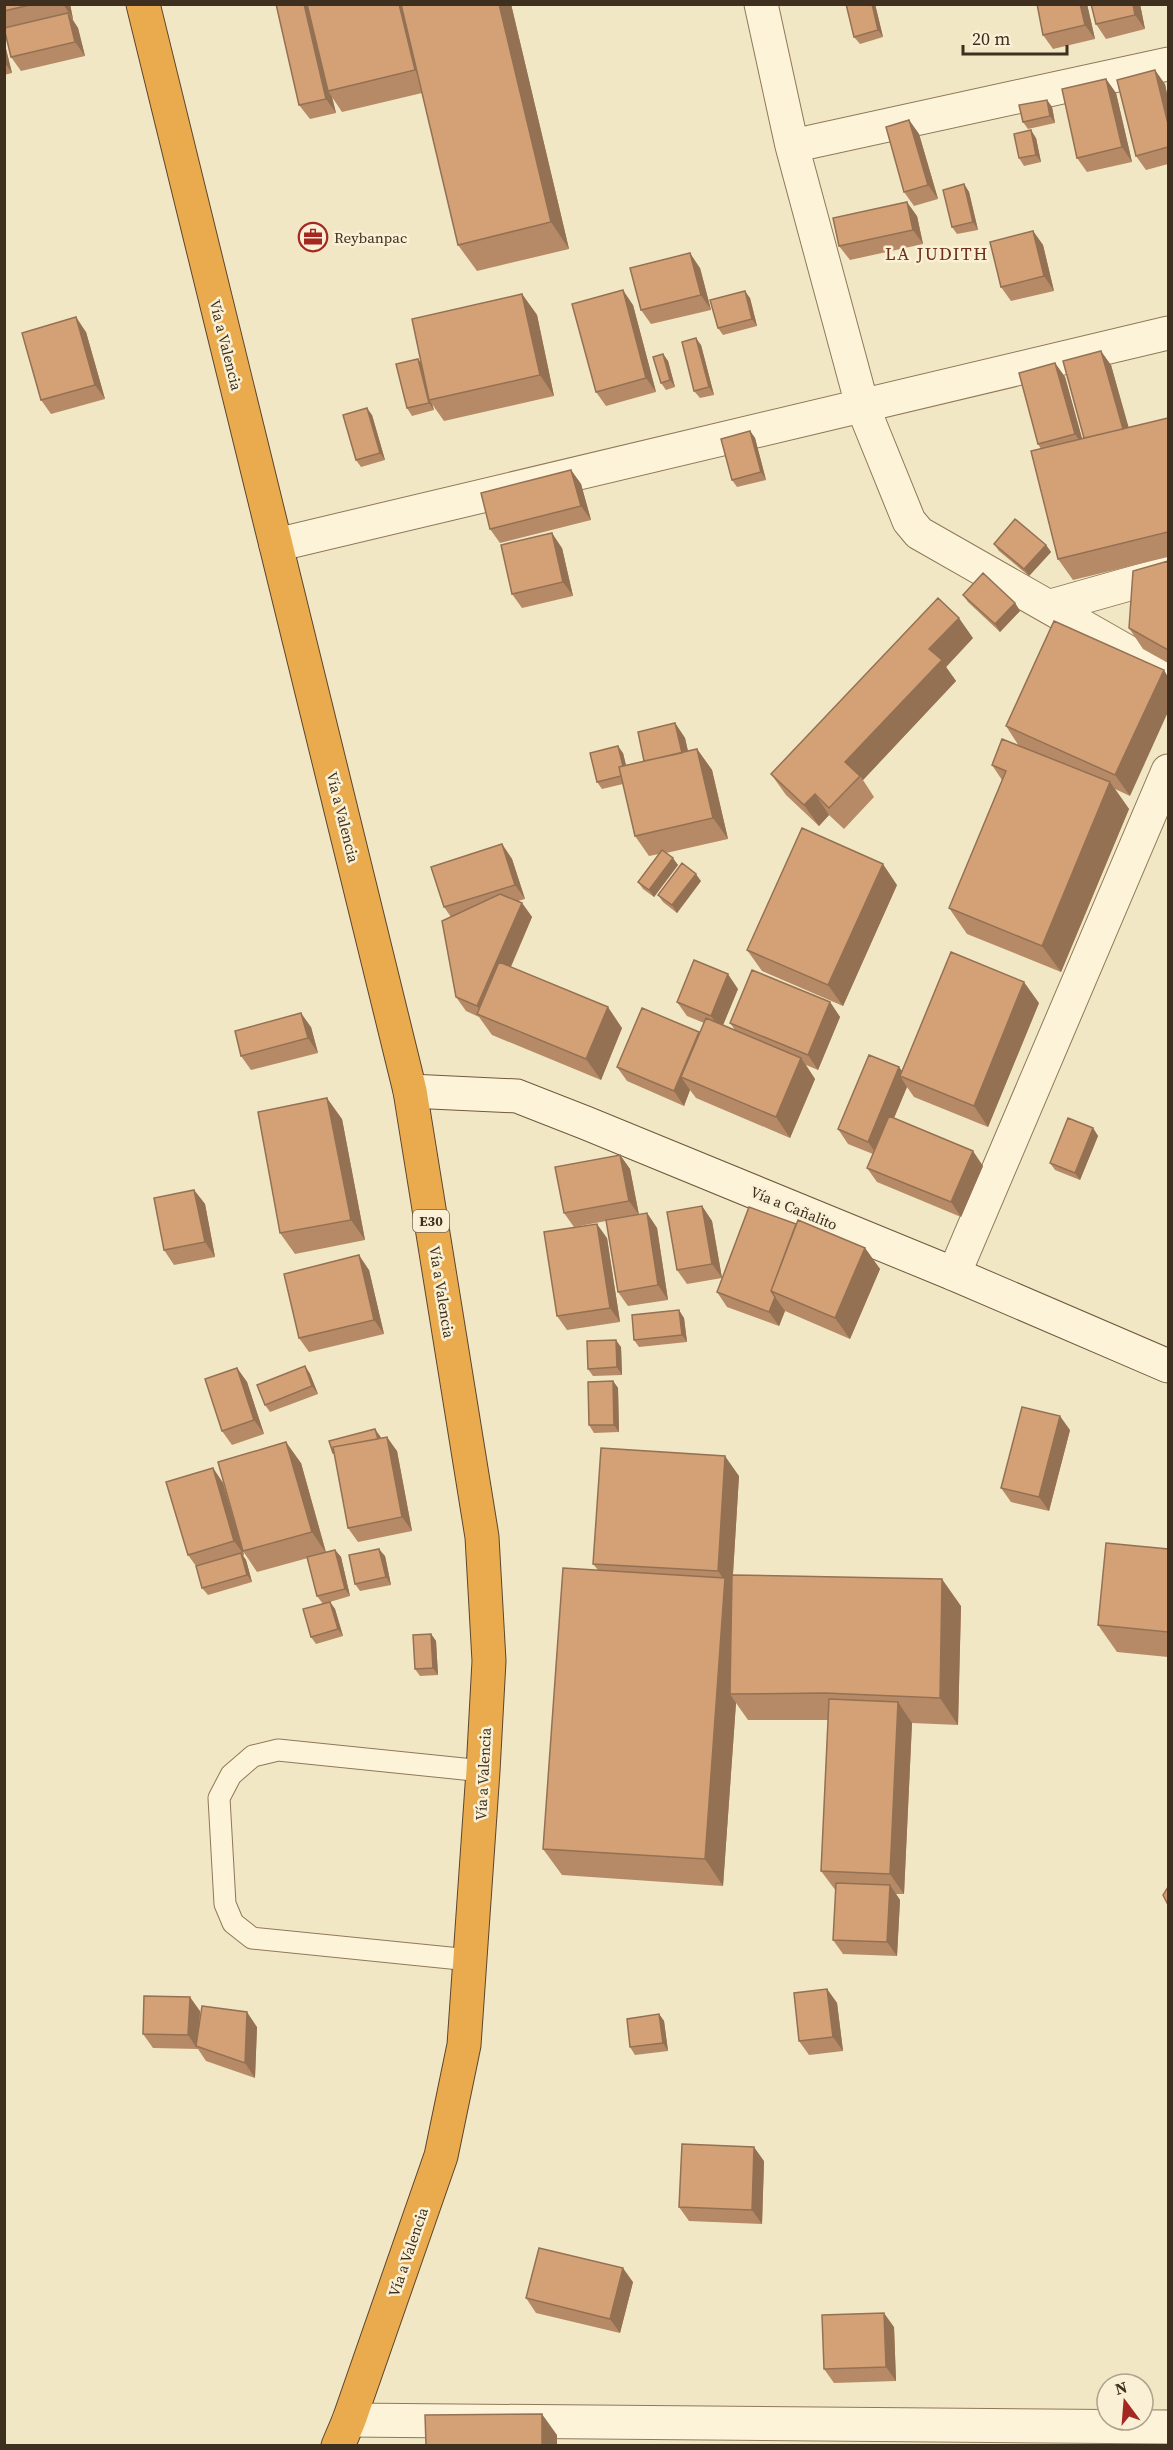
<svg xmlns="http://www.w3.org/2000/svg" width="1173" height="2450" font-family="'Source Serif 4',serif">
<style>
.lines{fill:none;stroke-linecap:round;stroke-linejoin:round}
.lane-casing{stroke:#8f7858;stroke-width:23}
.street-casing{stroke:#8f7858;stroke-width:35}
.secondary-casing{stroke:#71593c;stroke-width:35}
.highway-casing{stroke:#5d452d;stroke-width:35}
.lane{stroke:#fcf3d9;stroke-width:21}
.street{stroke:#fcf3d9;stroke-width:33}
.secondary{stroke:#fcf3d9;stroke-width:33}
.highway{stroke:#e9ab4e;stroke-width:33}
.wall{fill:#b68a66}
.shaded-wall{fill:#947153}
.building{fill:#d4a177;stroke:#947153;stroke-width:1.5}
.labels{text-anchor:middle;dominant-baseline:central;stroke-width:5;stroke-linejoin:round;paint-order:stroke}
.shield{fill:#f9f0d5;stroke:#766955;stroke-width:1.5}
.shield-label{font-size:14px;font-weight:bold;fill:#3e2f1e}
.poi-label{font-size:15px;fill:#3e2f1e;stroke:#f9f0d5;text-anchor:start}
.street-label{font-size:15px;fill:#3e2f1e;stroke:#f9f0d5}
.quarter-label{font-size:18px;letter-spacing:1.5px;fill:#6f2e19;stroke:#f9f0d5}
</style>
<rect width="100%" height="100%" fill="#f2e7c4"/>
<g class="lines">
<g class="lane-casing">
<path id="lane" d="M470 1960 252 1938 233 1923 225 1904 219 1798 231 1775 253 1756 278 1750 483 1771"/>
</g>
<g class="street-casing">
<path id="street" d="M761 4 792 146 862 405 909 521 919 533 1168 675
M792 146 1168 64
M276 545 1168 333
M1051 606 1168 573
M954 1274 1168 771
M349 2420 1168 2427"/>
</g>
<g class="secondary-casing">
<path id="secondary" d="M410 1091 517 1096 586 1123 954 1274 1168 1366"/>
</g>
<g class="highway-casing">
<path id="highway" d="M143 4 410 1091 482 1537 489 1661 483 1771 464 2045 441 2156 349 2420 338 2446"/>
</g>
<use href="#lane" class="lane"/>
<use href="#street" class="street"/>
<use href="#secondary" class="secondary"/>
<use href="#highway" class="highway"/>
</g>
<path class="wall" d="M4 4H70L73 19V20L78 28 85 56 21 71 11 57 6 35 4 36Z
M276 4H511L569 249 477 271 458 245 422 93 342 112 332 97 336 113 310 119 299 105Z
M875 4 883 37 860 44 854 37Z
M1037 4H1087L1095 39 1053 49 1043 35Z
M1140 4 1145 29 1106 39 1096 24Z
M4 41 12 73 4 75Z
M1106 79 1116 93 1132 162 1087 172 1077 158Z
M1165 84 1168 99V164L1146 170 1136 156Z
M1047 100 1052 107 1055 123 1028 129 1023 122Z
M909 120 919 134 938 199 914 206 904 192Z
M1036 138 1041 162 1024 166 1019 158Z
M964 184 969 192 978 230 957 234 952 227Z
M917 216 923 244 850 260 839 246Z
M1033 231 1043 245 1054 291 1011 301 1001 287Z
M700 268 711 310 651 324 641 310Z
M522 294 537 315 554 396 444 421 432 404 434 410 412 416 407 408 418 359 422 364Z
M750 298 757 326 723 335 718 328Z
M633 305 656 392 606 406 596 392Z
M86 332 105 399 51 414 41 400Z
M701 345 714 395 700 398 694 391Z
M663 354 668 361 675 387 666 390 661 383Z
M1055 363 1065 377 1082 439 1084 438 1111 365 1128 428 1168 418V557L1073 580 1058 559 1041 449 1038 444Z
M372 415 385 460 361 467 356 460Z
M750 431 755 438 766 480 737 487 732 480Z
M571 470 581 484 591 520 500 543 490 529Z
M994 544 1046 545 1051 552 1029 576 999 551Z
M562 548 573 596 522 608 512 594Z
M1168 561V663L1143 649 1129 628Z
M963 595 1015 603 1020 611 1000 632 968 602Z
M1054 621 1130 796 1115 789 1129 809 1061 972 967 934 949 908 1002 780 992 765 1019 746 1006 726Z
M973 638 946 667 956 681 863 780 874 797 844 829 829 815 819 826 786 795 771 774Z
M675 723 685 738 688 751 697 749 712 770 728 839 666 853 678 865 654 897 643 889 638 882 659 854 649 856 635 836 623 784 602 789 597 782 623 753 626 765 644 761Z
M502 844 512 859 525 899 518 901 522 903 532 917 511 967 622 1028 601 1080 492 1035 479 1017 466 1011 456 997 451 917 444 907Z
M701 881 677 913 663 902 658 895Z
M897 885 843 1006 762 971 747 950Z
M738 989 723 1025 735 1030 730 1023 830 1002 840 1017 818 1070 806 1065 815 1079 790 1138 696 1098 690 1090 684 1106 627 1081 617 1067 700 1033 704 1023 687 1016 677 1002Z
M1039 1003 988 1127 914 1097 907 1087 894 1118 983 1166 961 1217 877 1182 867 1168 873 1154 848 1144 838 1129 899 1067 902 1071Z
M311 1027 318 1053 251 1070 241 1056Z
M342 1119 365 1240 295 1254 280 1233Z
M1093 1128 1098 1136 1080 1180 1055 1170 1050 1163Z
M620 1155 630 1169 639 1215 647 1213 657 1228 668 1300 628 1306 618 1292 606 1221 574 1227 564 1213Z
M194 1190 205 1204 215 1257 174 1265 164 1250Z
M702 1206 712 1221 722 1278 796 1224 865 1248 880 1269 850 1339 785 1311 779 1326 727 1307 717 1292 722 1278 687 1284 677 1270Z
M607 1238 620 1322 567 1330 557 1316Z
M369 1270 384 1334 309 1352 299 1338Z
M684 1318 687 1342 639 1347 634 1340Z
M621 1347 622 1375 593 1376 588 1369Z
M305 1366 310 1374 318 1394 270 1412 265 1405Z
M237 1368 247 1382 264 1434 232 1445 222 1431Z
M613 1381 618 1388 619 1432 594 1433 589 1425Z
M1070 1430 1049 1511 1011 1502 1001 1488Z
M380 1436 381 1438 397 1451 412 1531 358 1542 348 1528 335 1456 333 1453Z
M301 1463 326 1552 335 1550 341 1557 350 1596 323 1604 317 1596 308 1558 257 1572 243 1551 244 1555 243 1556 246 1560 252 1582 208 1595 202 1588 196 1566 188 1555 213 1468 223 1483 240 1541Z
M739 1476 733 1575 961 1606 958 1725 912 1723 904 1894H896L900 1900 897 1956 843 1954 833 1940 836 1891 821 1871 828 1720H748L736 1703 723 1886 562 1875 543 1849 598 1570 593 1564Z
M1168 1549V1657L1117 1652 1098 1625Z
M385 1556 391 1585 360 1591 355 1584Z
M330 1602 335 1609 343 1636 316 1644 311 1637Z
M431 1634 436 1641 438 1675 420 1676 415 1669Z
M827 1989 837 2003 843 2051 809 2055 799 2041Z
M200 2011 199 2027H257L255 2078 206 2061 198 2049 153 2048 143 2034Z
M659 2014 664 2021 668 2051 635 2055 630 2047Z
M764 2161 762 2224 689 2221 679 2207Z
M633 2282 620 2333 536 2313 526 2298Z
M894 2327 896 2381 834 2383 824 2369Z"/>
<path class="shaded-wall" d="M63 4H70L73 19Z
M304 4H310L328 91 332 97 336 113 326 99Z
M399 4H408L429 91 415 70Z
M499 4H511L569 249 551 222Z
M872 4H875L883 37 878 30Z
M1080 4H1087L1095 39 1085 25Z
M1133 4H1140L1145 29 1135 15Z
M68 13 78 28 85 56 75 42Z
M4 41 12 73 4 62Z
M1155 70 1165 84 1168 99V124Z
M1106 79 1116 93 1132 162 1122 147Z
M1047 100 1052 107 1055 123 1050 116Z
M909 120 919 134 938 199 928 185Z
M1031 130 1036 138 1041 162 1036 155Z
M964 184 969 192 978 230 973 222Z
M907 202 917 216 923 244 913 230Z
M1033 231 1043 245 1054 291 1044 276Z
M690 253 700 268 711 310 701 295Z
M623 290 633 305 656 392 646 378Z
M745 291 750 298 757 326 752 319Z
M522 294 537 315 554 396 540 375Z
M76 317 86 332 105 399 95 385Z
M696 338 701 345 714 395 709 387Z
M1101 351 1111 365 1134 446 1124 432Z
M663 354 668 361 675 387 670 380Z
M418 359 423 366 429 400 432 404 434 410 429 403Z
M1055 363 1065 377 1085 449 1075 434Z
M367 408 372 415 385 460 380 453Z
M750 431 755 438 766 480 761 472Z
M571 470 581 484 591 520 581 506Z
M552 533 562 548 573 596 563 582Z
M1046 545 1051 552 1029 576 1024 569Z
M1015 603 1020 611 1000 632 995 624Z
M959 618 973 638 946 667 956 681 863 780 860 776 845 762 929 649Z
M1164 670 1168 677V712L1130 796 1115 775Z
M675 723 685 738 693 774 683 760Z
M618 746 623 753 630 782 625 775Z
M697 749 712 770 728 839 713 818Z
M1110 782 1129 809 1061 972 1042 946Z
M815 794 829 815 819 826 804 805Z
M502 844 512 859 525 899 515 885Z
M673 858 678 865 654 897 649 890Z
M883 864 897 885 843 1006 828 985Z
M696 874 701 881 677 913 672 905Z
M522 903 532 917 488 1019 486 1018 477 1006Z
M728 974 738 989 721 1030 711 1016Z
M1024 982 1039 1003 988 1127 974 1106Z
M830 1002 840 1017 818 1070 808 1055Z
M608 1007 622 1028 601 1080 586 1059Z
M301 1013 311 1027 318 1053 308 1038Z
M699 1032 709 1046 681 1077 690 1090 684 1106 674 1091Z
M801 1058 815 1079 790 1138 776 1117Z
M899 1067 908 1079 900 1076 907 1087 878 1156 868 1142Z
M327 1098 342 1119 365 1240 351 1220Z
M1093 1128 1098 1136 1080 1180 1075 1173Z
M973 1151 983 1166 961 1217 951 1202Z
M620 1155 630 1169 639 1215 629 1201Z
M194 1190 205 1204 215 1257 205 1242Z
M702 1206 712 1221 722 1278 712 1264Z
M647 1213 657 1228 668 1300 658 1285Z
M597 1224 607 1238 620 1322 610 1308Z
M865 1248 880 1269 850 1339 835 1318Z
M359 1255 369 1270 384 1334 374 1320Z
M775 1297 785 1311 779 1326 769 1312Z
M679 1310 684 1318 687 1342 682 1335Z
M616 1340 621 1347 622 1375 617 1367Z
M305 1366 310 1374 318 1394 312 1386Z
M237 1368 247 1382 264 1434 254 1420Z
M613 1381 618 1388 619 1432 614 1425Z
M1060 1416 1070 1430 1049 1511 1039 1497Z
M375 1429 380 1436 384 1448 379 1441Z
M387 1437 397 1451 412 1531 402 1517Z
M286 1442 301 1463 326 1553 312 1532Z
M725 1456 739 1476 732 1589 730 1694 736 1703 723 1886 705 1859 725 1581 718 1571Z
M213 1468 223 1483 244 1555 234 1541Z
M379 1549 385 1556 391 1585 386 1577Z
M335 1550 341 1557 350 1596 345 1589Z
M241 1553 246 1560 252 1582 247 1575Z
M942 1579 961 1606 958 1725 940 1698Z
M330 1602 335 1609 343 1636 338 1629Z
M431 1634 436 1641 438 1675 433 1668Z
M898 1702 912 1723 904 1894 890 1874Z
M890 1885 900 1900 897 1956 887 1942Z
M827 1989 837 2003 843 2051 833 2037Z
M190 1997 200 2011 198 2047 196 2046 198 2050 188 2035Z
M247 2012 257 2027 255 2078 245 2063Z
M659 2014 664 2021 668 2051 663 2043Z
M754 2147 764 2161 762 2224 752 2210Z
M623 2268 633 2282 620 2333 610 2319Z
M884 2313 894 2327 896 2381 886 2367Z
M542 2414 557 2435V2445H542Z"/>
<path class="building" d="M4 4H34L4 11Z
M276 4H304L326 99 299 105Z
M307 4H399L415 70 328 91Z
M401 4H499L551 222 458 245Z
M846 4H872L878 30 854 37Z
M1037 4H1080L1085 25 1043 35Z
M1091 4H1133L1135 15 1096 24Z
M68 13 75 42 11 57 4 28Z
M1155 70 1168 124V147L1136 156 1117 80Z
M1106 79 1122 147 1077 158 1062 89Z
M1047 100 1050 116 1023 122 1019 105Z
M909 120 928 185 904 192 886 127Z
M1031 130 1036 155 1019 158 1014 134Z
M964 184 973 222 952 227 943 190Z
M907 202 913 230 839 246 833 218Z
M1033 231 1044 276 1001 287 990 242Z
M690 253 701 295 641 310 630 268Z
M623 290 646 378 596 392 572 304Z
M745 291 752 319 718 328 710 300Z
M522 294 540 375 429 400 412 319Z
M76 317 95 385 41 400 22 333Z
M696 338 709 387 694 391 682 342Z
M1101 351 1123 429 1084 438 1063 361Z
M663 354 670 380 661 383 653 357Z
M418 359 429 403 407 408 396 364Z
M1055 363 1075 434 1038 444 1019 373Z
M367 408 380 453 356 460 343 415Z
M1168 418V532L1058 559 1031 451Z
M750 431 761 472 732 480 721 439Z
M571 470 581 506 490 529 481 493Z
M1015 519 1046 545 1024 569 994 544Z
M552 533 563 582 512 594 501 545Z
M1168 561V650L1129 628 1133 571Z
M983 573 1015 603 995 624 963 595Z
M938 598 959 618 929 649 942 660 845 762 860 776 829 808 815 794 804 805 771 774Z
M1054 621 1164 670 1115 775 1006 726Z
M675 723 682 753 644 761 638 732Z
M1002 739 1110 782 1042 946 949 908 1006 771 992 765Z
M618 746 623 766 619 767 621 776 597 782 590 753Z
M697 749 713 818 635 836 619 767Z
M802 828 883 864 828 985 747 950Z
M502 844 515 885 444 907 431 867Z
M662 850 673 858 649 890 638 882Z
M682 863 696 874 672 905 658 895Z
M500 894 522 903 477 1006 456 997 442 921Z
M951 952 1024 982 974 1106 900 1076Z
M694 960 728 974 711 1016 677 1002Z
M499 962 608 1007 586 1059 477 1014Z
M752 970 830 1002 808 1055 730 1023Z
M642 1008 699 1032 674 1091 617 1067Z
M301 1013 308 1038 241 1056 235 1031Z
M706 1018 801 1058 776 1117 681 1077Z
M869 1055 899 1067 868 1142 838 1129Z
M327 1098 351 1220 280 1233 258 1112Z
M889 1116 973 1151 951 1202 867 1168Z
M1068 1118 1093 1128 1075 1173 1050 1163Z
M620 1155 629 1201 564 1213 555 1167Z
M194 1190 205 1242 164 1250 154 1198Z
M702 1206 712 1264 677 1270 667 1212Z
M749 1207 796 1224 771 1291 775 1297 769 1312 717 1292Z
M647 1213 658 1285 618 1292 606 1220Z
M798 1220 865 1248 835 1318 771 1291Z
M597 1224 610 1308 557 1316 544 1232Z
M359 1255 374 1320 299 1338 284 1274Z
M679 1310 682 1335 634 1340 632 1315Z
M616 1340 617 1367 588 1369 587 1341Z
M305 1366 312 1386 265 1405 257 1385Z
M237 1368 254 1420 222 1431 205 1379Z
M613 1381 614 1425H589L588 1382Z
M1022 1407 1060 1416 1039 1497 1001 1488Z
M375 1429 378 1439 333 1447 334 1453H333L329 1441Z
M387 1437 402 1517 348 1528 333 1447Z
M286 1442 312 1532 243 1551 218 1462Z
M601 1448 725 1456 718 1571 593 1564Z
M213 1468 234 1541 188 1555 166 1482Z
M1106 1543 1168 1549V1632L1098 1625Z
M379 1549 386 1577 355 1584 349 1555Z
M335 1550 345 1589 317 1596 307 1557Z
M241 1553 247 1575 202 1588 196 1566Z
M563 1568 725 1578 705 1859 543 1849Z
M732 1575 942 1579 940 1698 825 1693 730 1694Z
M330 1602 338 1629 311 1637 303 1609Z
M431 1634 433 1668 415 1669 413 1635Z
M829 1699 898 1702 890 1874 821 1871Z
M836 1883 890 1885 887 1942 833 1940Z
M1168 1887V1905L1163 1895Z
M827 1989 833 2037 799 2041 794 1993Z
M144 1996 190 1997 188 2035 143 2034Z
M202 2006 247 2012 245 2063 196 2046Z
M659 2014 663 2043 630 2047 627 2019Z
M682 2144 754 2147 752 2210 679 2207Z
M539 2248 623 2268 610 2319 526 2298Z
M884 2313 886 2367 824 2369 822 2315Z
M542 2414V2445H426L425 2415Z"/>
<defs>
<g id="office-ring" transform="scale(1.5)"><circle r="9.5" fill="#f9f0d5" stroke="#a42722" stroke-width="1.5"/><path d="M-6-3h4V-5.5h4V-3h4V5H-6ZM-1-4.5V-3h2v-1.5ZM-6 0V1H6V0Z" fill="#a42722"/></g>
</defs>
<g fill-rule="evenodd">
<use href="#office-ring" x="313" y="237"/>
</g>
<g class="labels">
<rect class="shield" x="413" y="1210" width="36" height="22" rx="4.5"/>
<g class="shield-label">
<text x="431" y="1221">E30</text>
</g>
<g class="poi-label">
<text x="334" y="237">Reybanpac</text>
</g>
<g class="street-label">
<text transform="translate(226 345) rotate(76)">Vía a Valencia</text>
<text transform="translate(343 817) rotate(76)">Vía a Valencia</text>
<text transform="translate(794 1208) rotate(22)">Vía a Cañalito</text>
<text transform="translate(442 1292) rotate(81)">Vía a Valencia</text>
<text transform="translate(483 1774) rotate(-87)">Vía a Valencia</text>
<text transform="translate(408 2252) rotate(-71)">Vía a Valencia</text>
</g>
<g class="quarter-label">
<text x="937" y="253">LA JUDITH</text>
</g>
</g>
<rect width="1173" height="2450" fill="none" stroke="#3e2f1e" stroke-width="12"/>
<g transform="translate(1125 2402) rotate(344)"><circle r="28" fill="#f9f0d5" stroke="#aea38c" stroke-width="1.5"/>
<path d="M0-4.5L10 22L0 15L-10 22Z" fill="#a42722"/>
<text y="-9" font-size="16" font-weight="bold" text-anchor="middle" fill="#3e2f1e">N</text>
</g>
<path d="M963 45v9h104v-9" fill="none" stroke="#3e2f1e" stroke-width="3"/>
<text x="972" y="45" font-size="18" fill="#3e2f1e" stroke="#f9f0d5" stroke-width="4.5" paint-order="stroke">20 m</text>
</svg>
